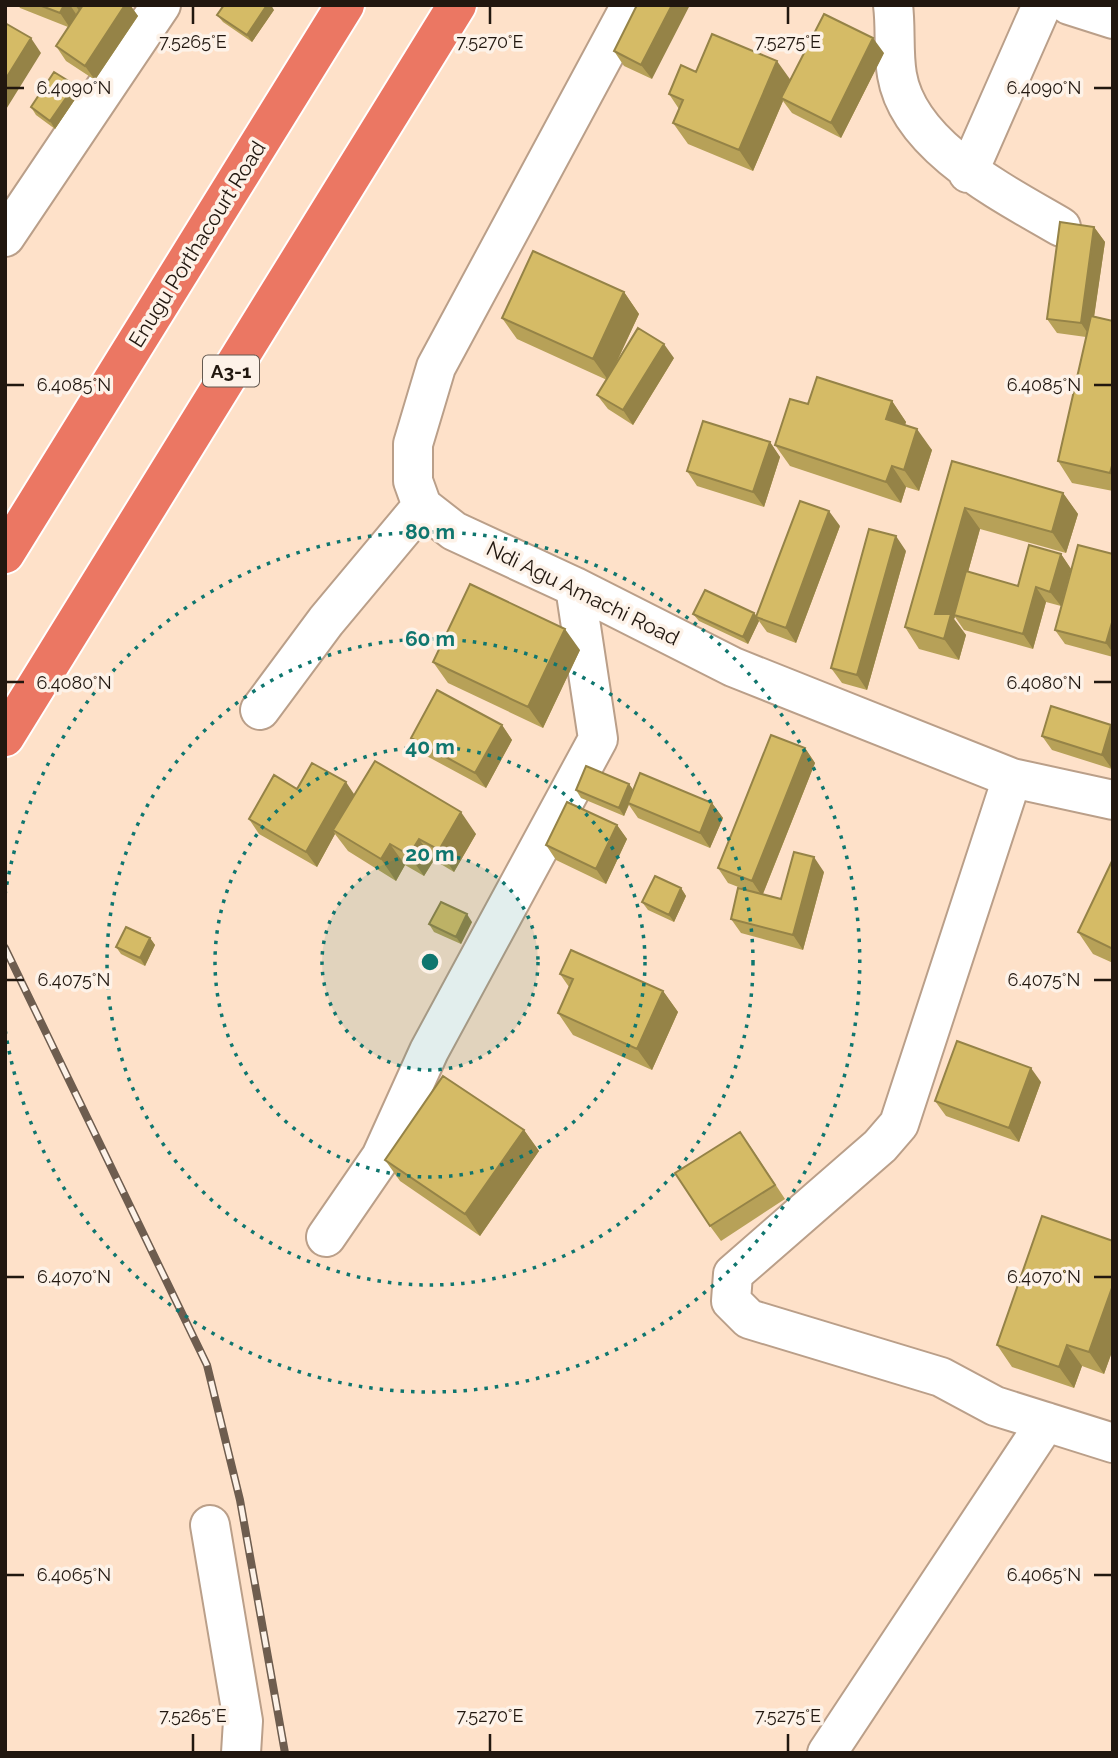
<svg xmlns="http://www.w3.org/2000/svg" width="1118" height="1758" font-family="Raleway,sans-serif">
<style>
.lines{fill:none;stroke-linecap:round;stroke-linejoin:round}
.street-casing{stroke:#ba9f89;stroke-width:42}
.highway-casing{stroke:#fff;stroke-width:42}
.street{stroke:#fff;stroke-width:38}
.highway{stroke:#eb7763;stroke-width:38}
.rail-casing{stroke:#6e5d4f;stroke-width:8}
.rail{stroke:#fdf2e8;stroke-width:5;stroke-dasharray:16;stroke-linecap:butt}
.wall{fill:#b7a158}
.shaded-wall{fill:#958347}
.building{fill:#d5bb66;stroke:#958347;stroke-width:2}
.ticks{fill:none;stroke:#21170f;stroke-width:2.5}
.ring{fill:none;stroke:#0f766e;stroke-width:3.5;stroke-dasharray:3.5 7}
.labels{text-anchor:middle;dominant-baseline:central;stroke-width:7;stroke-linejoin:round;paint-order:stroke}
.shield{fill:#fdf2e8;stroke:#635950;stroke-width:2}
.shield-label{font-size:19px;font-weight:bold;fill:#21170f}
.street-label{font-size:21px;fill:#21170f;stroke:#fdf2e8}
.ticks-label{font-size:18px;text-anchor:middle;fill:#21170f;stroke:#fdf2e8;stroke-width:7;stroke-linejoin:round;paint-order:stroke}
.centre{fill:#0f766e;stroke:#fdf2e8;stroke-width:3.5}
.ring-label{font-size:21px;text-anchor:middle;font-weight:bold;fill:#0f766e;stroke:#fdf2e8;stroke-width:7;stroke-linejoin:round;paint-order:stroke}
</style>
<rect width="100%" height="100%" fill="#fee1c9"/>
<g class="lines">
<g class="street-casing">
<path id="street" d="M631 5 436 367 413 444V481L422 506 454 531 575 587 733 667 1012 778 1113 800
M893 5C896 28 893 52 897 75 909 147 1005 194 1061 227
M1069 5 1113 19
M968 173 1042 5
M5 237 161 5
M260 710 326 621 422 506
M1012 778 899 1124 880 1146 733 1274 731 1301 749 1319 941 1377 995 1406 1113 1443
M326 1237 381 1157 429 1051 598 739 575 587
M210 1525 243 1721 241 1753
M827 1753 1046 1422"/>
</g>
<g class="highway-casing">
<path id="highway" d="M5 554 345 5
M5 737 457 5"/>
</g>
<use href="#street" class="street"/>
<use href="#highway" class="highway"/>
<g class="rail-casing">
<path id="rail" d="M5 948 207 1365 240 1500 285 1753"/>
</g>
<use href="#rail" class="rail"/>
</g>
<path class="wall" d="M18 5H130L138 16 95 80 66 61 56 46 68 27 20 8Z
M637 5 652 79 624 66 614 51Z
M274 10 252 42 223 22 217 15Z
M884 53 841 138 792 113 783 101 753 171 688 144 673 123 679 109 669 94 696 72 790 81Z
M75 85 80 92 55 129 36 115 31 107Z
M1094 227 1105 242 1094 316 1113 321V491L1072 483 1058 461 1086 337 1057 333 1047 319Z
M624 292 639 314 614 368 674 358 633 425 608 409 597 395 607 380 517 339 502 318Z
M892 401 906 422 905 425 932 450 919 491 906 487 901 503 790 466 775 445 808 404Z
M770 442 780 457 764 507 697 486 687 471Z
M952 461 1063 493 1078 514 1066 553 980 529 968 572 1018 586 1061 554 1071 569 1061 606 1046 602 1033 649 964 630 955 617 954 619 966 635 959 660 919 649 905 627Z
M840 526 796 643 767 632 759 621 748 644 699 621 693 614 754 613 757 616Z
M906 551 867 690 842 683 831 668Z
M1113 554V657L1065 644 1055 630Z
M580 650 543 728 448 683 433 662Z
M502 725 512 740 486 788 421 753 411 738Z
M1111 725 1113 727 1112 769 1052 750 1042 736Z
M805 748 815 763 763 894 781 899 824 872 803 950 741 933 731 919 746 890 728 883 718 868Z
M629 784 633 790 712 803 723 818 710 848 638 818 629 805 624 816 581 798 576 790Z
M297 789 355 794 476 834 454 872 434 860 424 876 405 865 396 881 348 851 335 834 317 867 259 834 249 819Z
M617 825 627 839 606 884 556 860 546 845Z
M1113 859V963L1093 954 1078 932Z
M681 888 686 896 674 922 648 910 642 902Z
M472 922 461 944 434 932 429 924Z
M150 938 155 945 145 966 121 954 116 947Z
M560 974 663 991 678 1012 652 1070 573 1035 558 1013 569 987Z
M1041 1082 1019 1142 946 1116 935 1101Z
M524 1130 539 1151 480 1236 400 1181 385 1160Z
M750 1146 785 1199 721 1241 710 1226Z
M1113 1241V1349L1104 1374 1082 1366 1074 1388 1012 1367 997 1345Z"/>
<path class="shaded-wall" d="M64 5H70L76 14 70 28 60 13Z
M75 5H89L84 17Z
M125 5H130L138 16 95 80 85 66Z
M267 5H271L274 10 252 42 247 35Z
M672 5H690L652 79 641 65Z
M31 38 41 53 5 111V80Z
M873 38 884 53 841 138 831 123Z
M777 61 792 82 781 98 783 101 753 171 739 150Z
M75 85 80 92 55 129 50 121Z
M1094 227 1105 242 1091 338 1081 323Z
M624 292 639 314 608 380 593 359Z
M664 344 674 358 633 425 623 410Z
M892 401 906 422 900 440 886 419Z
M917 429 932 450 919 491 904 470Z
M770 442 780 457 764 507 753 492Z
M1113 462V477L1110 473Z
M892 466 906 487 901 503 886 482Z
M1063 493 1078 514 1066 553 1052 532Z
M965 508 980 529 956 615H954L955 617 954 619 966 635 959 660 944 639 935 614Z
M829 511 840 526 796 643 786 628Z
M896 536 906 551 867 690 857 675Z
M1061 554 1071 569 1061 606 1050 592Z
M1036 587 1046 602 1033 649 1023 634Z
M754 613 759 621 748 644 743 637Z
M1113 619V653L1106 643Z
M565 629 580 650 543 728 528 707Z
M502 725 512 740 486 788 475 773Z
M1111 725 1113 727 1112 769 1102 755Z
M805 748 815 763 762 896 752 881Z
M346 782 356 797 333 830 335 834 317 867 306 852Z
M629 784 634 791 624 816 619 808Z
M712 803 723 818 710 848 700 833Z
M461 812 476 834 454 872 439 850Z
M617 825 627 839 606 884 596 869Z
M419 839 434 860 424 876 409 855Z
M390 844 405 865 396 881 381 859Z
M814 857 824 872 803 950 793 935Z
M681 888 686 896 674 922 669 915Z
M467 914 472 922 461 944 456 937Z
M150 938 155 945 145 966 140 958Z
M663 991 678 1012 652 1070 637 1049Z
M1031 1068 1041 1082 1019 1142 1009 1128Z
M524 1130 539 1151 480 1236 465 1214Z
M1113 1285V1349L1104 1374 1089 1352Z
M1067 1345 1082 1366 1074 1388 1059 1367Z"/>
<path class="building" d="M39 5H64L60 13Z
M83 5H125L85 66 56 46Z
M224 5H267L247 35 217 15Z
M637 5H672L641 65 614 51Z
M824 14 873 38 831 123 781 98Z
M5 23 31 38 5 80Z
M712 34 777 61 739 150 673 123 683 100 669 94 681 65 696 72Z
M54 72 75 85 50 121 31 107Z
M1060 222 1094 227 1081 323 1047 319Z
M533 251 624 292 593 359 502 318Z
M1091 316 1113 321V462L1110 473 1058 461Z
M638 328 664 344 623 410 597 395Z
M817 377 892 401 886 419 917 429 904 470 892 466 886 482 775 445 790 399 808 404Z
M703 421 770 442 753 492 687 471Z
M952 461 1063 493 1052 532 965 508 935 614H951L944 639 905 627Z
M800 501 829 511 786 628 756 617Z
M869 529 896 536 857 675 831 668Z
M1029 545 1061 554 1050 592 1036 587 1023 634 954 615 966 571 1018 586Z
M1078 545 1113 554V619L1106 643 1055 630Z
M470 584 565 629 528 707 433 662Z
M705 590 754 613 743 637 693 614Z
M437 690 502 725 475 773 411 738Z
M1051 706 1111 725 1102 755 1042 736Z
M771 735 805 748 752 881 718 868Z
M375 761 461 812 439 850 419 839 409 855 390 844 381 859 333 830Z
M312 763 346 782 306 852 249 819 274 775 297 789Z
M586 766 629 784 619 808 576 790Z
M640 773 712 803 700 833 628 803Z
M567 802 617 825 596 869 546 845Z
M794 852 814 857 793 935 731 919 738 888 781 899Z
M1113 859V949L1078 932Z
M655 876 681 888 669 915 642 902Z
M441 902 467 914 456 937 429 924Z
M126 927 150 938 140 958 116 947Z
M571 950 663 991 637 1049 558 1013 573 979 560 974Z
M957 1041 1031 1068 1009 1128 935 1101Z
M443 1076 524 1130 465 1214 385 1160Z
M740 1132 775 1185 710 1226 675 1173Z
M1042 1216 1113 1241V1285L1089 1352 1067 1345 1059 1367 997 1345Z"/>
<path class="ticks" d="M193 7V24M490 7V24M788 7V24M7 88H24M1094 88H1111M7 385H24M1094 385H1111M7 682H24M1094 682H1111M7 980H24M1094 980H1111M7 1277H24M1094 1277H1111M7 1575H24M1094 1575H1111M193 1734V1751M490 1734V1751M788 1734V1751"/>
<circle cx="430" cy="962" r="108" fill="#0f766e" fill-opacity=".12"/>
<g class="ring">
<circle cx="430" cy="962" r="108"/>
<circle cx="430" cy="962" r="215"/>
<circle cx="430" cy="962" r="323"/>
<path d="M5 895A430 430 0 1 1 5 1029"/>
</g>
<g class="labels">
<rect class="shield" x="203" y="355.5" width="56" height="31" rx="5"/>
<g class="shield-label">
<text x="231" y="371">A3-1</text>
</g>
<g class="street-label">
<text transform="translate(197 244) rotate(-58)">Enugu Porthacourt Road</text>
<text transform="translate(583 593) rotate(26)">Ndi Agu Amachi Road</text>
</g>
</g>
<g class="ticks-label">
<text x="193" y="48">7.5265°E</text>
<text x="490" y="48">7.5270°E</text>
<text x="788" y="48">7.5275°E</text>
<text x="74" y="94">6.4090°N</text>
<text x="1044" y="94">6.4090°N</text>
<text x="74" y="391">6.4085°N</text>
<text x="1044" y="391">6.4085°N</text>
<text x="74" y="689">6.4080°N</text>
<text x="1044" y="689">6.4080°N</text>
<text x="74" y="986">6.4075°N</text>
<text x="1044" y="986">6.4075°N</text>
<text x="74" y="1283">6.4070°N</text>
<text x="1044" y="1283">6.4070°N</text>
<text x="74" y="1581">6.4065°N</text>
<text x="1044" y="1581">6.4065°N</text>
<text x="193" y="1722">7.5265°E</text>
<text x="490" y="1722">7.5270°E</text>
<text x="788" y="1722">7.5275°E</text>
</g>
<circle cx="430" cy="962" r="10" class="centre"/>
<g class="ring-label">
<text x="430" y="539">80 m</text>
<text x="430" y="646">60 m</text>
<text x="430" y="754">40 m</text>
<text x="430" y="861">20 m</text>
</g>
<rect width="1118" height="1758" fill="none" stroke="#21170f" stroke-width="14"/>
</svg>
